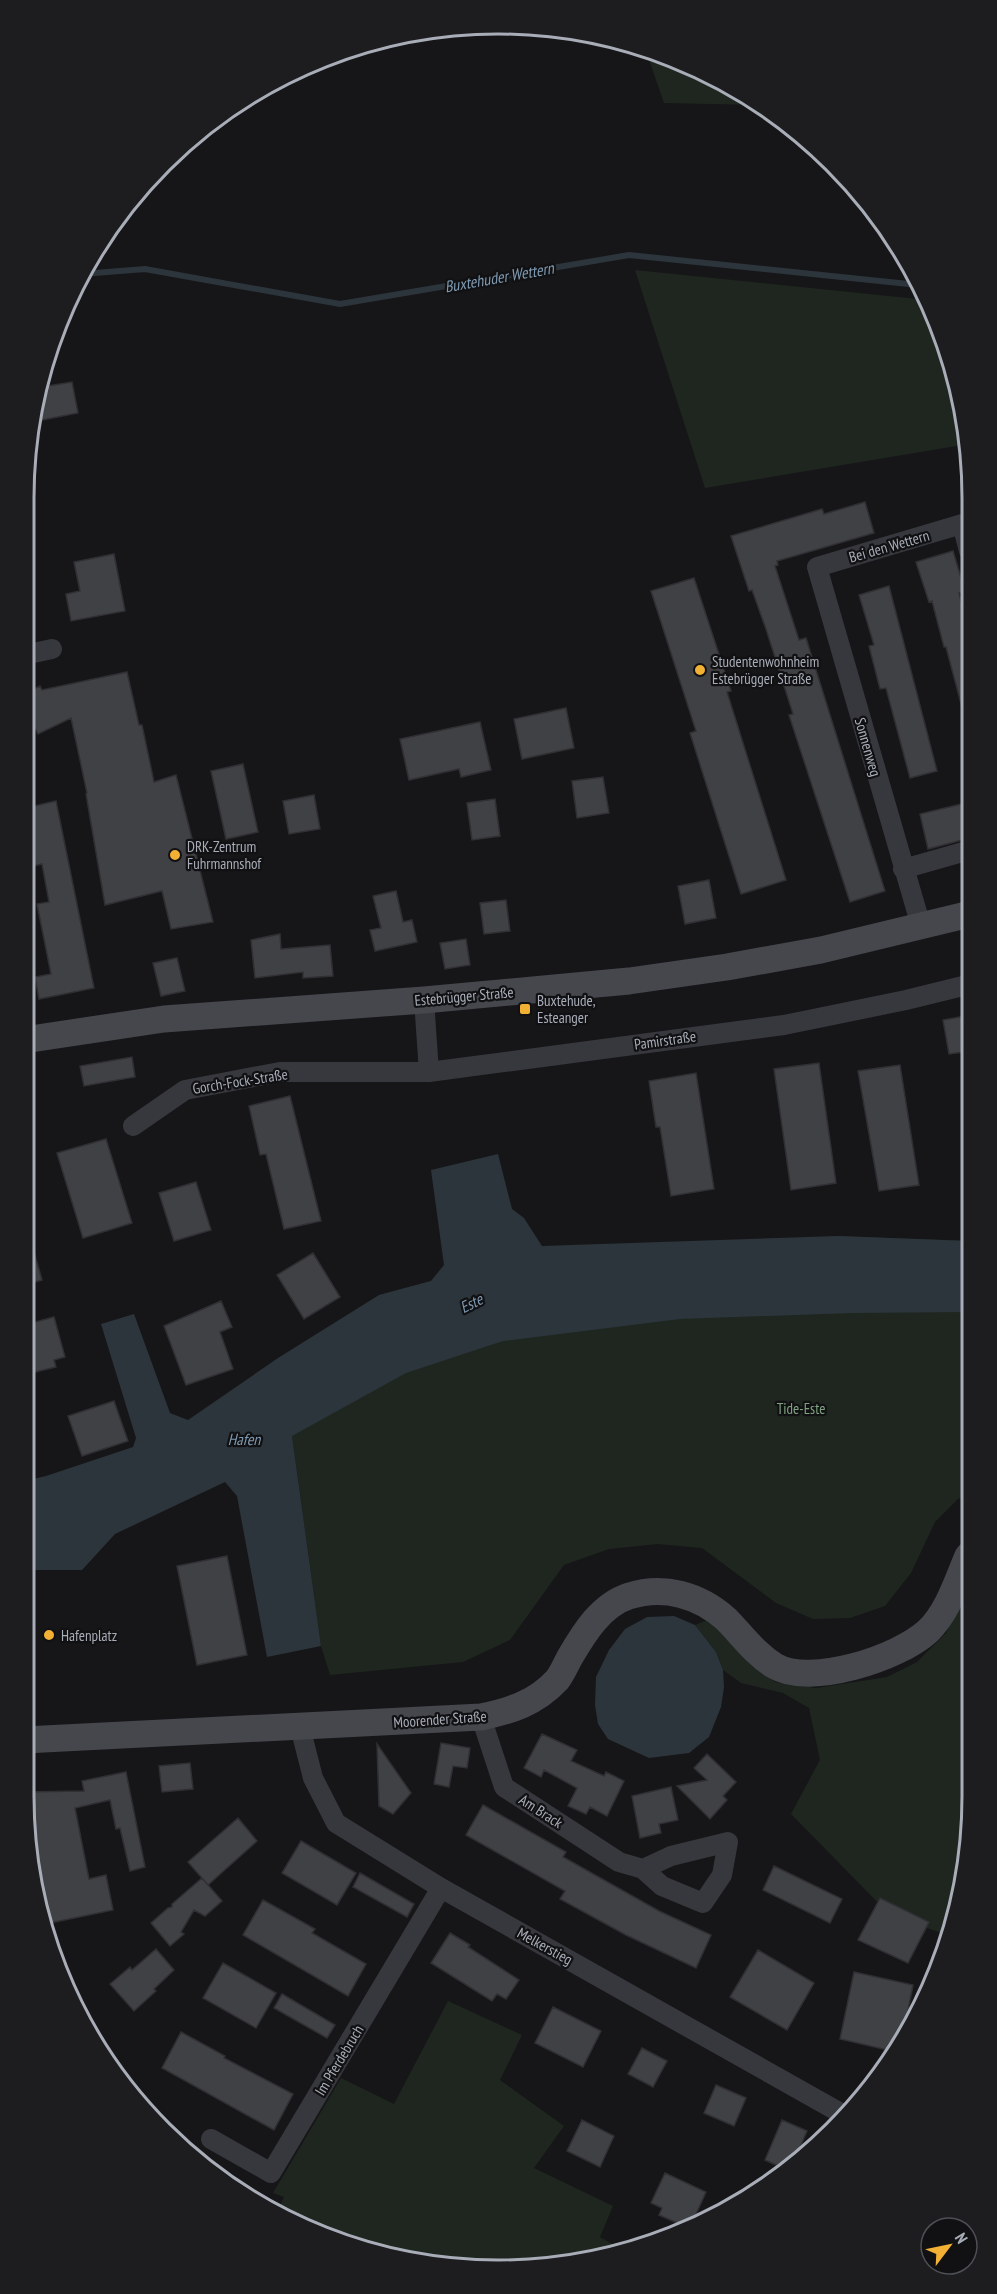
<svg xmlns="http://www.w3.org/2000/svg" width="997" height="2294" font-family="'PT Sans Narrow',sans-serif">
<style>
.green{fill:#1e261f}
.water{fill:#2c353c}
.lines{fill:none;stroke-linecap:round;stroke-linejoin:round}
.stream{stroke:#2c353c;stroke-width:6}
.building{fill:#404145;stroke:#303034;stroke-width:1.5}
.street{stroke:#37383d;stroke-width:20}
.secondary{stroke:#45474d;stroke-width:27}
.poi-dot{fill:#f2b134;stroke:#111113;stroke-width:2}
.labels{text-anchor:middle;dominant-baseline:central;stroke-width:4.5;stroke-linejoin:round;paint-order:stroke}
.street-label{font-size:15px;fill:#a8adb8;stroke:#111113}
.poi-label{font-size:15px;fill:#a8adb8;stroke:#111113;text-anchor:start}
.park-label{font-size:15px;fill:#7fa381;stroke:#111113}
.water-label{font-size:16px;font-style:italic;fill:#7f9bb3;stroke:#111113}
.rim{fill:none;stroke:#a8adb8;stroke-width:3}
</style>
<rect width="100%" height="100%" fill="#161618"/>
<path class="green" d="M645 48 651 49 756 105 664 103Z
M635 270 927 300 937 317 969 436V444L705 488Z
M838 1236 971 1241 972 1493 958 1499 935 1522 911 1573 885 1606 850 1618 813 1619 776 1603 702 1548 658 1544 609 1549 564 1565 510 1640 463 1662 330 1675 321 1646 292 1436 379 1295 431 1281 444 1265Z
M972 1578 973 1795 950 1936 890 1915 791 1814 820 1760 809 1708 783 1693 741 1683 723 1670 716 1652 695 1625 710 1619 742 1655 775 1682 816 1688 887 1677 917 1662 946 1633Z
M448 2001 522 2035 500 2080 564 2126 534 2168 613 2206 600 2237 621 2249 591 2261 498 2270 406 2261 277 2212 284 2197 273 2193 341 2078 394 2104Z"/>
<path class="water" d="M498 1154 512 1209 524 1218 542 1246 838 1236 971 1241 972 1312 852 1313 680 1319 503 1341 406 1373 292 1436 321 1646 267 1657 237 1496 225 1482 115 1534 82 1570H24V1481L46 1476 133 1447 136 1438 101 1324 134 1314 170 1413 188 1420 278 1358 379 1295 431 1281 444 1265 431 1170Z
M674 1616 695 1625 716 1652 723 1670 724 1687 721 1707 709 1737 689 1753 649 1758 608 1739 598 1724 595 1705 596 1677 609 1650 625 1629 647 1617Z"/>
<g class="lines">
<path class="stream" d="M82 274 145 269 340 304 629 255 918 285"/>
</g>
<path class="building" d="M72 382 78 413 37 421 42 387Z
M865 502 874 533 777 561 778 565 775 566 799 640 806 638 885 891 850 902 789 715 793 714 766 629 752 590 749 591 731 536 822 509 824 514Z
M953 551 965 591 959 593 969 631 970 714 964 715 946 647H944L932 601 929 602 916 562Z
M114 554 125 611 71 621 66 594 80 591 74 562Z
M694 578 731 691 727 692 786 880 741 894 690 733 696 731 651 591Z
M889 586 937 771 910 778 886 688 880 689 869 646 874 645 859 595Z
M127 672 139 725H142L154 782 176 775 213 922 171 929 162 891 105 905 86 794 87 793 71 718 38 734 24 706V694L40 686 42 690Z
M566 708 574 748 522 759 514 719Z
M480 722 491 770 461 777 459 769 409 780 400 739Z
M243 764 258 832 226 839 211 771Z
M603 777 609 813 577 818 572 781Z
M314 795 320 829 289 834 283 801Z
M495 799 500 836 472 840 467 803Z
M56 801 94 988 39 999 35 977 51 974 37 904 49 902 42 864 29 867 24 839V821L32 819 30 807Z
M970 802V838L928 849 920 814Z
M709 880 716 918 685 924 678 886Z
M396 891 403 922 412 920 417 942 375 951 370 930 381 928 373 896Z
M506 900 510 931 484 934 480 903Z
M280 934 281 949 330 945 333 976 303 978V972L255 978 251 940Z
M466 939 470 965 445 969 440 943Z
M177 958 185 991 161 996 153 963Z
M971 1015V1051L949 1054 943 1020Z
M132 1057 135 1077 84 1086 80 1066Z
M819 1063 836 1183 791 1190 774 1069Z
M900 1065 919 1185 879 1191 858 1071Z
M696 1073 714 1189 671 1196 660 1127H656L649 1081Z
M290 1096 321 1221 284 1229 266 1154 260 1155 249 1106Z
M106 1139 132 1223 83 1238 57 1153Z
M196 1182 211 1230 174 1241 159 1193Z
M29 1234 42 1280 24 1285V1235Z
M313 1253 340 1297 304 1319 277 1275Z
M221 1301 232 1327 220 1332 233 1369 186 1385 164 1326Z
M54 1317 65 1357 54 1360 56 1367 35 1372 33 1365 24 1368V1325Z
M114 1401 128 1441 82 1456 68 1416Z
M227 1556 247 1655 197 1665 177 1566Z
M542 1734 577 1750 571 1761 604 1776 606 1772 624 1781 607 1816 590 1807 586 1814 568 1806 577 1788 544 1770 541 1777 524 1768Z
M441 1743 470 1748 467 1768 453 1766 449 1787 434 1784Z
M377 1744 411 1793 393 1814 379 1806Z
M707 1754 736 1782 723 1796 727 1800 710 1819 677 1786 707 1780 694 1768Z
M190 1763 193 1789 162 1792 159 1766Z
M126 1772 145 1867 130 1871 120 1828 116 1829 110 1800 75 1808 89 1879 106 1875 113 1910 45 1924 40 1889 43 1888 34 1859 24 1792 84 1791 82 1781Z
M671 1787 678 1820 659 1824 661 1833 640 1838 632 1796Z
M483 1805 566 1852 563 1857 659 1911 711 1935 696 1968 626 1935 560 1899 565 1891 466 1835Z
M238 1818 257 1841 208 1885 188 1862Z
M301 1841 356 1873 337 1905 282 1873Z
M774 1866 842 1899 830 1923 763 1890Z
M360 1873 414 1904 407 1917 353 1887Z
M202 1878 222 1901 205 1916 194 1910 181 1932 184 1934 170 1946 151 1923 168 1908 172 1907V1904Z
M880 1898 929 1922 908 1963 858 1940Z
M263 1900 315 1929 312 1933 366 1964 348 1996 243 1935Z
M450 1933 470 1945 468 1947 519 1980 506 1999 497 1994 492 2001 431 1963Z
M156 1949 174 1970 154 1989 156 1991 134 2011 110 1984 130 1967 132 1970Z
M758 1950 814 1983 787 2030 730 1997Z
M223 1963 276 1993 256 2028 203 1998Z
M854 1972 913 1985 901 2045 896 2052 840 2039Z
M282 1994 335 2025 327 2038 274 2008Z
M553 2007 601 2031 583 2067 535 2043Z
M181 2032 225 2056 224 2058 293 2094 274 2130 162 2068Z
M642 2048 667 2061 653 2087 628 2074Z
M716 2085 746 2098 734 2126 704 2113Z
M582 2120 614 2136 600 2167 567 2151Z
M782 2120 807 2131 796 2157 783 2168 765 2160Z
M665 2173 706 2192 692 2223 684 2226 659 2215 662 2208 651 2203Z"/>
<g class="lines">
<path class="street" d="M962 524 969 551
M24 655 52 649
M903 869 970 850
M921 926 817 567 962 524H969
M424 1000 429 1072 784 1025 906 1000 971 984
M133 1126 185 1090 280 1072H429
M481 1717 504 1787 619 1862 643 1869 662 1886 703 1903 722 1875 728 1842 671 1856 643 1869
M300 1727 313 1778 336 1823 441 1888 846 2116
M211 2139 271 2173 441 1888"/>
<path class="secondary" d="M24 1040 164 1019 424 1000 629 981 727 967 821 950 970 914
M24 1740 481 1717C510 1711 536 1703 557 1680 562 1674 566 1664 570 1657 584 1633 601 1605 629 1596 664 1585 699 1595 726 1619 742 1635 755 1654 775 1666 810 1687 899 1658 928 1631 948 1612 957 1581 968 1556L972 1552"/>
</g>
<g class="poi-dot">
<circle cx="700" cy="670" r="6"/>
<circle cx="175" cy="855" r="6"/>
<rect x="519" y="1003" width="12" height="12" rx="3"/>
<circle cx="49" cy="1635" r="6"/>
</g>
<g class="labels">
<g class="street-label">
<text transform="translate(889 546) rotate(-16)">Bei den Wettern</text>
<text transform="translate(868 747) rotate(74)">Sonnenweg</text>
<text transform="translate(464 996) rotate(-5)">Estebrügger Straße</text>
<text transform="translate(665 1040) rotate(-8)">Pamirstraße</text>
<text transform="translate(240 1081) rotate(-9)">Gorch-Fock-Straße</text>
<text transform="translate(440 1719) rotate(-4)">Moorender Straße</text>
<text transform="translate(541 1811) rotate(33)">Am Brack</text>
<text transform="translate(545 1946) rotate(29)">Melkerstieg</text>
<text transform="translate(339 2060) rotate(-59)">Im Pferdebruch</text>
</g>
<g class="poi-label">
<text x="712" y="661">Studentenwohnheim<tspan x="712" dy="17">Estebrügger Straße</tspan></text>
<text x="187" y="846">DRK-Zentrum<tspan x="187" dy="17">Fuhrmannshof</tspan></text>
<text x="537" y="1000">Buxtehude,<tspan x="537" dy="17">Esteanger</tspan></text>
<text x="61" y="1635">Hafenplatz</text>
</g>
<g class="park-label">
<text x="801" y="1408">Tide-Este</text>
</g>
<g class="water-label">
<text transform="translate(499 277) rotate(-10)">Buxtehuder Wettern</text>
<text transform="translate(471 1303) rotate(-27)">Este</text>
<text x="244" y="1439">Hafen</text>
</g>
</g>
<path d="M0 0H997V2294H0ZM498 34H498A464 464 0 0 1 962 498V1796A464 464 0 0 1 498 2260H498A464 464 0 0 1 34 1796V498A464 464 0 0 1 498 34Z" fill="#1d1d20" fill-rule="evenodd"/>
<path class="rim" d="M498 34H498A464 464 0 0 1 962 498V1796A464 464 0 0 1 498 2260H498A464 464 0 0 1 34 1796V498A464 464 0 0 1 498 34Z"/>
<g transform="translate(949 2246) rotate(58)"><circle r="28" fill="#111113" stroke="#4d4f55" stroke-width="1.5"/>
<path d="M0-4.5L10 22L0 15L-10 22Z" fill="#f2b134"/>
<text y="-9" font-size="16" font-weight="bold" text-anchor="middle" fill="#a8adb8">N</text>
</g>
</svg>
